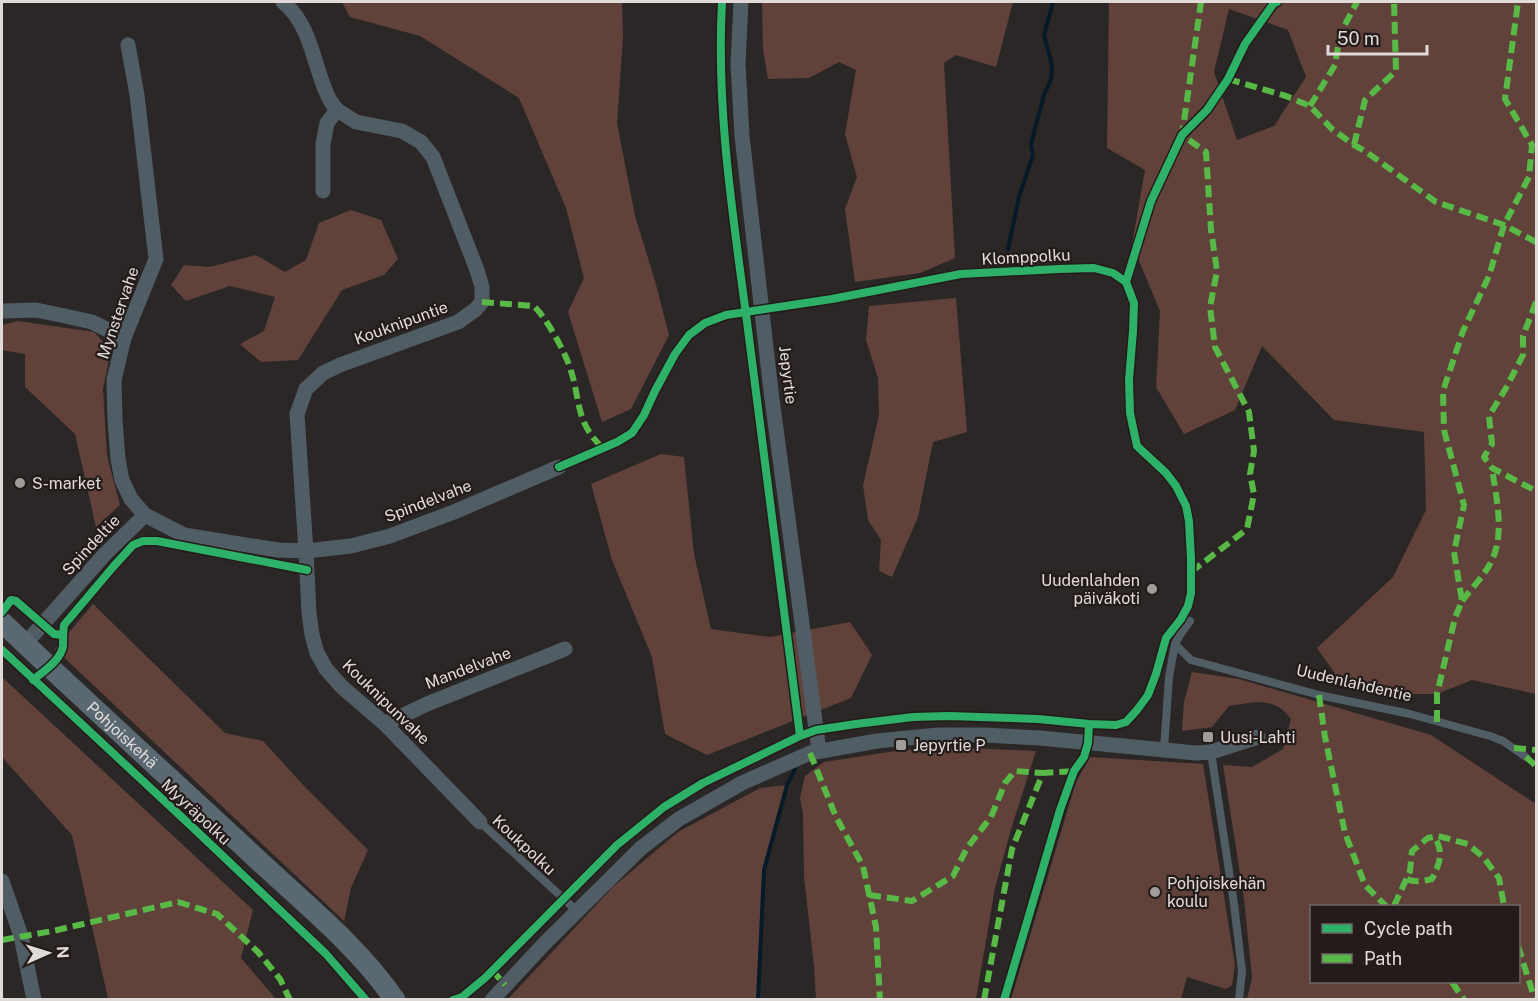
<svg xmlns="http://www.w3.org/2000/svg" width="1538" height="1001" font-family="'Public Sans',sans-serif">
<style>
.green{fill:#61423b;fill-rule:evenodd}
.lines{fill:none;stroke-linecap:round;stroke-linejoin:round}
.stream{stroke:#061a28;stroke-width:4}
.lane{stroke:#515d64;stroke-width:8}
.street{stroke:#515d64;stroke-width:15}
.secondary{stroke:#5a6871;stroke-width:21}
.quiet{stroke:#58b947;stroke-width:6;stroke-dasharray:12 6;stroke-linecap:butt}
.cycleway-casing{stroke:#241c1a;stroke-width:11}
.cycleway{stroke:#2db169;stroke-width:8}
.poi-dot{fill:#a19c9a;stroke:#241c1a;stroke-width:2}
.labels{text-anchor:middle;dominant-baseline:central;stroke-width:4.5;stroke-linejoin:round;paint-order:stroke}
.street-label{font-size:16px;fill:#e0dbd9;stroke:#241c1a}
.poi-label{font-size:16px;fill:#e0dbd9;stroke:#241c1a;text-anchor:start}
</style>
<rect width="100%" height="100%" fill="#2b2726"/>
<path class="green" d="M342 2H622L623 37 617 123 635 216 655 281 669 335 631 409 602 422 568 312 584 278 566 208 519 98 420 36 350 17Z
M762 2H1013L996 67 956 55 944 63 955 258 920 273 855 282 845 209 857 177 845 134 856 70 839 62 809 78 768 79 763 50Z
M1109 2H1536V694L1472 680 1437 694H1407L1336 675 1317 648 1393 577 1426 510 1424 432 1334 420 1262 346 1235 410 1184 434 1156 387 1160 311 1132 244 1145 170 1107 148ZM1229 9 1288 30 1306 77 1274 126 1237 140 1214 72Z
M351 210 381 220 398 259 384 275 342 290 298 360 261 362 240 344 264 331 275 297 230 286 186 301 171 285 184 265 210 267 256 255 285 272 306 260 319 223Z
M956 298 967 432 933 442 918 517 892 577 879 571 881 540 868 520 863 485 879 415 878 378 866 340 869 306Z
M18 321 94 332 111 350 103 389 107 456 120 505 96 527 75 434 25 387V354L2 350V325Z
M661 454 684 457 694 554 711 629 770 637 850 622 872 655 851 698 707 755 665 734 652 657 612 560 591 484Z
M93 604 225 733 263 741 305 787 368 850 351 888 344 921 55 649Z
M1192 672 1239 679 1431 735 1536 804V999H1247L1252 978 1244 899 1223 765 1252 767 1283 749 1291 719C1274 696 1254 702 1229 706L1212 727 1182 731 1184 702ZM1312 906H1518V982H1312Z
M2 677 253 910 241 958 276 999H108L72 835 2 757Z
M969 748 1036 751 1012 826 995 888 976 999H816L814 966 804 877 803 814 800 798 805 776 824 762 902 750Z
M1090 757 1203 764 1235 965 1232 985 1226 989 1187 977 1181 999H1011L1076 782Z
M787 785 764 870 758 999H508L613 887 678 832 760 788Z"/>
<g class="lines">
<path class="stream" d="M1008 249 1019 197 1033 155 1031 144 1044 95 1051 79 1052 65 1044 35 1053 2
M758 1000 764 870 787 785 795 769"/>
<path class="lane" d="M1175 644 1191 660 1319 695 1410 714 1490 736 1503 741 1526 757
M1164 749 1169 677 1175 644 1180 635 1190 621
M1211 752 1234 904 1242 971 1239 1000
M480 822 577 911"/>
<path class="street" d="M283 2C311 25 313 63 327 94 329 100 333 105 337 110L327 123 323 144V191
M741 2 738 64 742 136 771 391 819 751
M128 45 137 95 156 259 124 338 114 380 115 420 118 459 122 480 131 499 145 515
M337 110 356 122 402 131 421 142 433 157 477 270 482 287V302L475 310 458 322 340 365 323 373 306 389 297 414 306 551 309 613 312 635 317 653 326 669 342 687 385 724 480 822
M2 311 36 310 65 316 92 322 124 338
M25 644 105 554 145 515 184 535 278 550 306 551 351 546 390 536 454 512 559 467
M385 724 427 704 565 649
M2 881 21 936 34 1000
M492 1000 544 944 641 848 679 819 742 783 810 753 877 741 938 735H983L1040 738 1196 753 1211 752 1258 737"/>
<path class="secondary" id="s1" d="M2 622C86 702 173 781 258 860 305 904 359 947 395 1000"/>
<path class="quiet" d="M1228 79 1286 96 1310 106 1332 129 1354 145 1365 151 1436 202 1504 225 1536 242
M1310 106 1335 65 1340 34 1357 2
M1354 145 1365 100 1396 71 1394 2
M482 302 534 306C547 319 566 353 571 371 578 391 577 415 590 433 593 438 598 443 602 448
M1536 302 1523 336V355L1506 388 1489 416 1492 444 1484 457 1492 468 1536 491
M1191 572 1247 529 1254 494 1250 474 1254 451 1249 412 1215 347 1210 307 1217 271 1211 230 1206 152 1182 135 1201 2
M1462 601C1471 589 1483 577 1490 564 1506 535 1496 498 1492 468
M1319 695 1325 737 1345 833 1365 885 1386 906
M1437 722V694L1455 618 1462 601 1454 552 1464 505 1444 430 1443 391 1463 331 1489 276 1504 225 1529 177 1532 145 1505 99 1518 2
M1514 748 1536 750
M810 753 836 817 863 866 876 927 880 1000
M1526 757 1536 766
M1407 879C1415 883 1424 881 1432 879 1440 862 1444 854 1435 837
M869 895 912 901 953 876 967 848 991 817 1005 783 1015 771 1043 773
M1394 906 1410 871 1412 851 1428 838 1438 836 1468 844 1484 858 1499 878 1504 906
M2 940 53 931 178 902 217 914 258 952 280 979 290 1000
M1518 946 1535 1000
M492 970 505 985
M1452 982 1464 1000
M984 1000 1012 849 1043 773 1074 771"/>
<g class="cycleway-casing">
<path id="cycleway" d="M722 2C716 109 733 216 747 322 764 460 782 598 800 736
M1126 282 1151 201 1182 135 1207 110 1228 79 1245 44 1274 3 1277 2
M2 612 11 600 16 601 54 634 62 635
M2 650 187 822 326 954 366 1000
M33 680C44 671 61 660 63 646 63 639 63 632 64 625L113 567 133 545 143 541H157L307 570
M453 1000 462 997 485 978 617 845 664 807 703 783 800 736 816 730 856 724 913 717 949 716 1038 719 1089 724 1116 725 1126 722 1137 710 1148 695 1156 674 1166 638 1181 619 1188 606 1191 593V559L1189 521 1186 506 1176 486 1166 473 1137 446 1130 413 1129 380 1133 331 1134 303 1126 282 1113 273 1094 268 1059 269 961 274 832 299 726 315 705 323 689 335 675 354 655 391 644 415 632 433 617 442 559 467
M1004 1000 1060 810 1074 771 1084 757 1088 743 1089 724"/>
</g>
<use href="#cycleway" class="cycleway"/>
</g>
<g class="poi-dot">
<circle cx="20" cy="483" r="6"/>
<circle cx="1152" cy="589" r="6"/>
<rect x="1202" y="731" width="12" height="12" rx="3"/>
<rect x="895" y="739" width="12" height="12" rx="3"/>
<circle cx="1155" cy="892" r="6"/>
</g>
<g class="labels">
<g class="street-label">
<text transform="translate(1026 257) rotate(-3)">Klomppolku</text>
<text transform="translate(118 313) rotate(-71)">Mynstervahe</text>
<text transform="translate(401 323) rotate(-20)">Kouknipuntie</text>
<text transform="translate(788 375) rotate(83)">Jepyrtie</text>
<text transform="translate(428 501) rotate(-21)">Spindelvahe</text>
<text transform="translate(91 545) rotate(-47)">Spindeltie</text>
<text transform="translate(468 668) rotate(-21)">Mandelvahe</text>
<text transform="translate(1354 683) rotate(13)">Uudenlahdentie</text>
<text transform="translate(386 702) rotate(44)">Kouknipunvahe</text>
<text stroke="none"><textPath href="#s1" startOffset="165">Pohjoiskehä</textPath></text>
<text transform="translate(196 812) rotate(43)">Myyräpolku</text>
<text transform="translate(524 845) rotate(43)">Koukpolku</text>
</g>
<g class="poi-label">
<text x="32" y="483">S-market</text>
<text x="1140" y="580" text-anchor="end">Uudenlahden<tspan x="1140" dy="18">päiväkoti</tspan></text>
<text x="1220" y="737">Uusi-Lahti</text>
<text x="913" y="745">Jepyrtie P</text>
<text x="1167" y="883">Pohjoiskehän<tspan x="1167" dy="18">koulu</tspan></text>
</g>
</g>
<rect width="1538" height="1001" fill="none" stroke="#e0dbd9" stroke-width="6"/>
<rect x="1310" y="905" width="210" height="78" fill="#241c1a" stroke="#6f6866" stroke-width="1.5"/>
<rect x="1322" y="924" width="30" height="9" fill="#2db169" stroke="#6f6866" stroke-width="1.5"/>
<text x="1364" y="935" font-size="18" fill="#e0dbd9">Cycle path</text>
<rect x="1322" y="954" width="30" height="9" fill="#58b947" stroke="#6f6866" stroke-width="1.5"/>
<text x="1364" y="965" font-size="18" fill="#e0dbd9">Path</text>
<g transform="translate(48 953) rotate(87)" stroke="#241c1a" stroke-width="4.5" paint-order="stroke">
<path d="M0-4.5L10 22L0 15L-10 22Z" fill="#e0dbd9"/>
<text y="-9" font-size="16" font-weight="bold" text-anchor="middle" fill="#e0dbd9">N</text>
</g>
<path d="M1328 45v9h99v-9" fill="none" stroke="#e0dbd9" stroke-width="3"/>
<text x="1337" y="45" font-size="18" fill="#e0dbd9" stroke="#241c1a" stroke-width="4.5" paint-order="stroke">50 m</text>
</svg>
